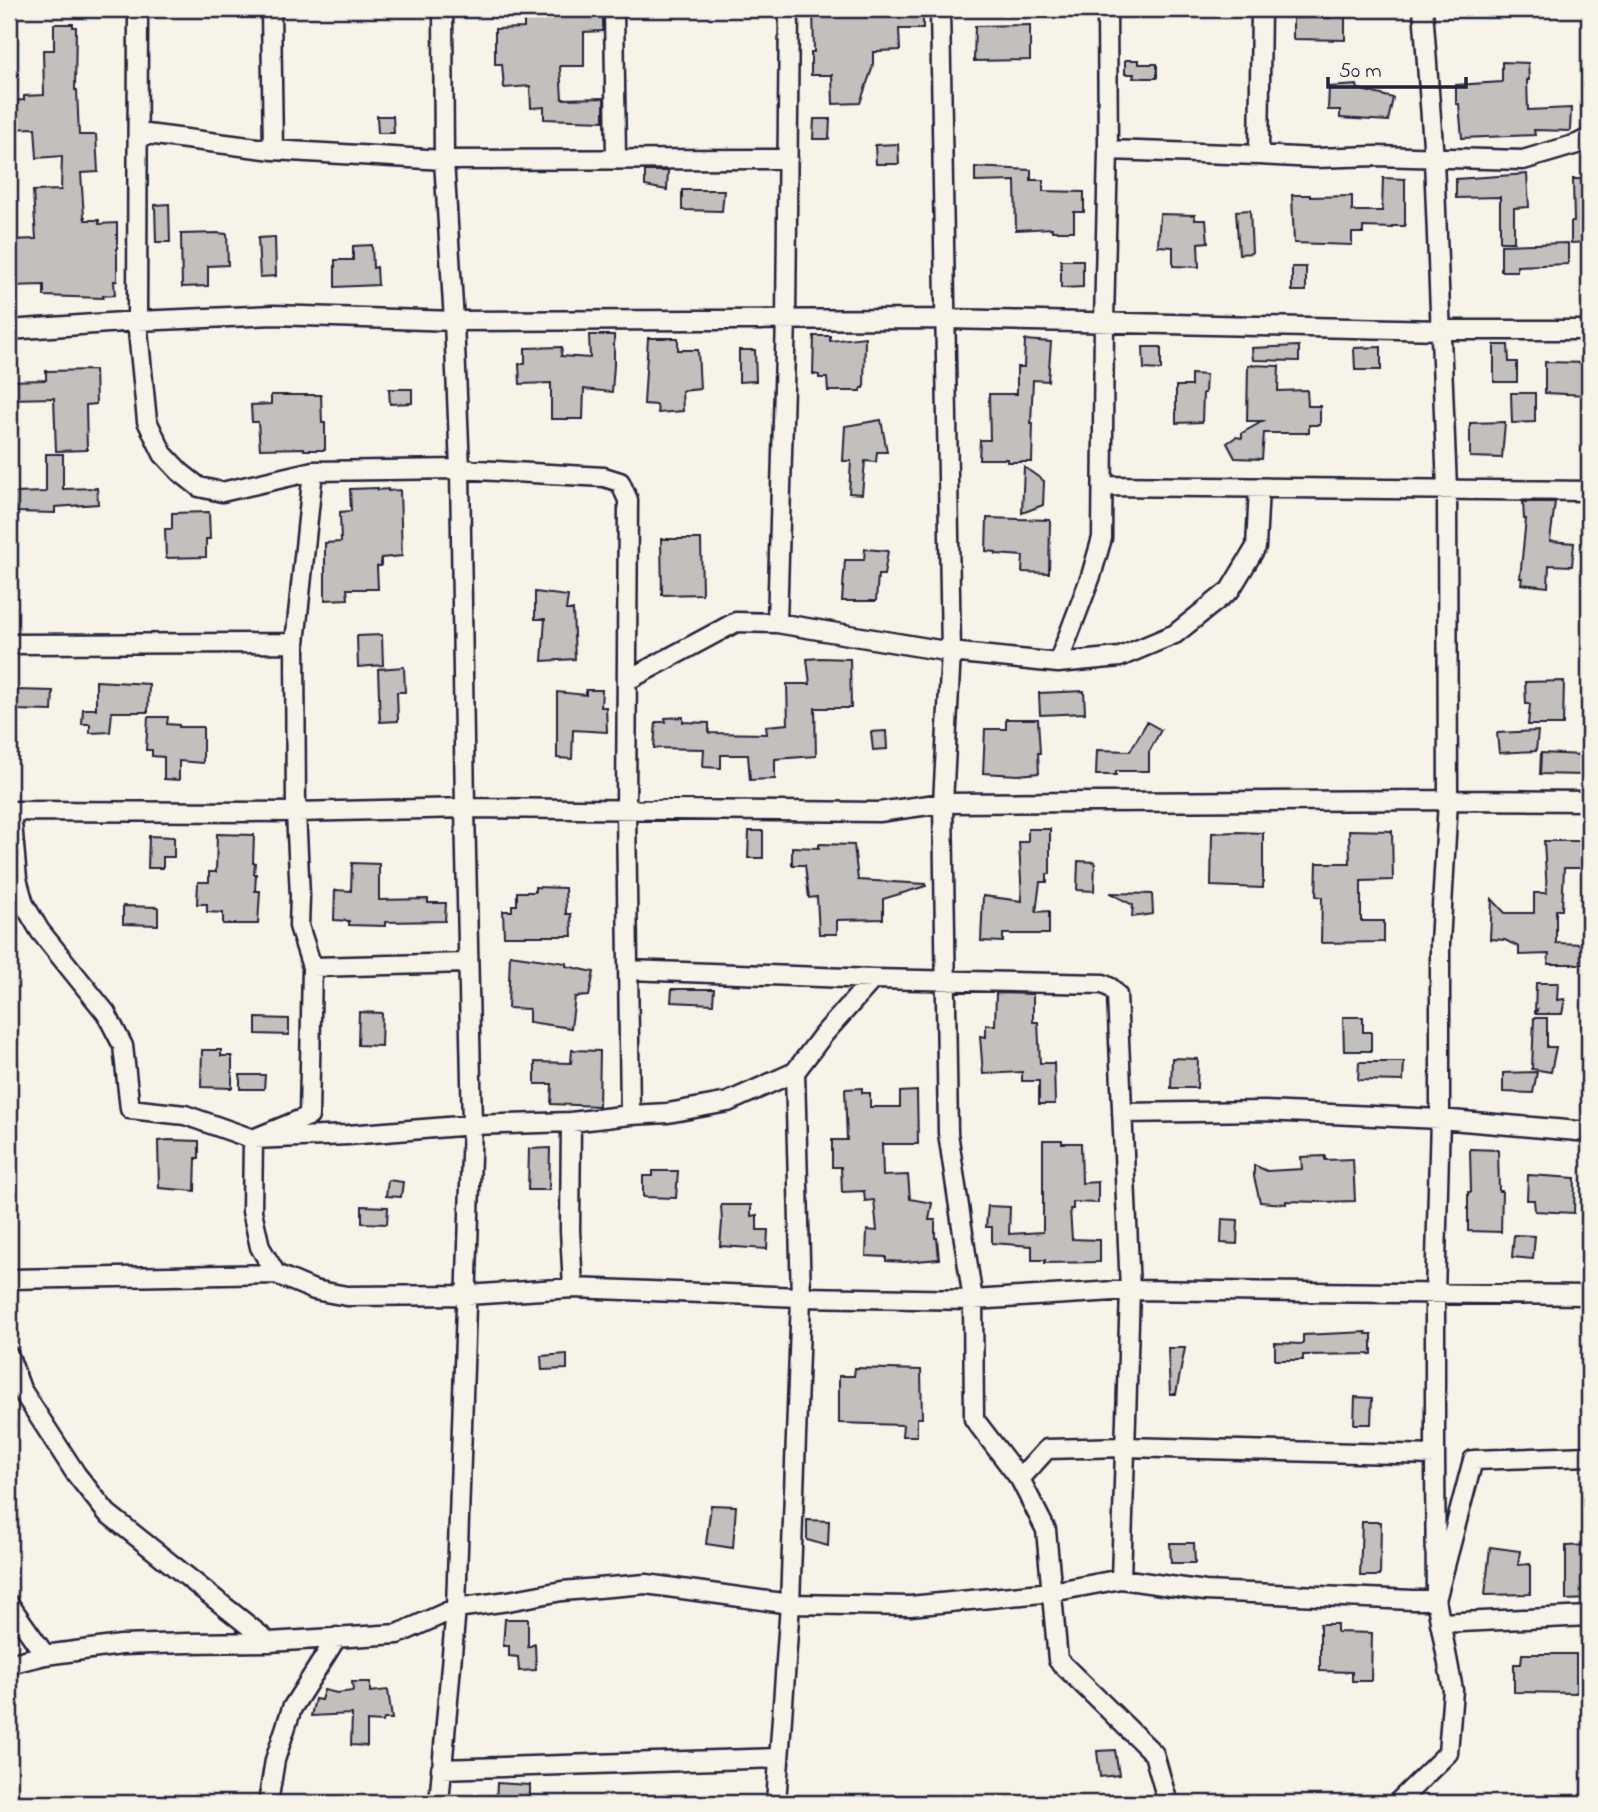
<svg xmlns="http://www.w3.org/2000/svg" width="1598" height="1812" font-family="'Indie Flower',sans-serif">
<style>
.building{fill:#c2bfbd;stroke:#22223b;stroke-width:2}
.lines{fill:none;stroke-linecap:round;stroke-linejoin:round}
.street-casing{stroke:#22223b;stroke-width:23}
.street{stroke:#f7f3e8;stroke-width:18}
</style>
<rect width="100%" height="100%" fill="#f7f3e8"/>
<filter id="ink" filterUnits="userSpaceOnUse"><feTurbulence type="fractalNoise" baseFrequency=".0143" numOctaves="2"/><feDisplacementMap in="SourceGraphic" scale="14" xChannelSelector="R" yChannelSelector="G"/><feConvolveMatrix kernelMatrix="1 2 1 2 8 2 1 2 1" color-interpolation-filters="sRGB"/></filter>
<g filter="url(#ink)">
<path class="building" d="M546 9H603V31L584 32V66H560L562 99 604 98V121L544 119V107L531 108 530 86 504 88 502 64H495V29L524 28V19L547 18Z
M813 9H923V29H899L900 50 878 51 877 52H873V66L860 103 833 104 832 75H811V52H814Z
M1330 9H1345V40L1293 39V18H1330Z
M54 24H73V27H76L75 90H77L79 135H96L98 172 81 173 84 217H85V220H99V224L117 223V281H114L115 295 103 296V298L44 296V285L9 286V240L36 239 33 191 61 190 62 156 37 158 35 128 9 129V101L24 100V96L44 95 43 50H54Z
M1030 25V60L974 61 975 26Z
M1125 60H1139V64H1157V78H1133L1134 74H1125Z
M1502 62 1528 63 1529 80H1527L1528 110 1571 108 1570 131 1534 130 1535 135 1462 138 1459 104H1456V85L1502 82Z
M1357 85 1358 89 1393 98 1388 121 1340 118V110H1328L1329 87Z
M377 116H393L394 133H378Z
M814 119H830L829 139H813Z
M898 144 899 164H876L875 145Z
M975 167 1031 170V180H1043V191L1084 192V212H1074V231H1052V228L1016 230 1015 181 975 182Z
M645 171H668L667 190 645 186Z
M1527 174 1529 207 1514 208V242H1500V197L1456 198V179Z
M1383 178 1405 179V226H1393V228L1363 227V233H1352V245L1294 243 1292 195H1310V197L1352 196V211H1382Z
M1573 179H1589V242L1571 243V222H1574Z
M682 190H724L722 211 682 210Z
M169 204 170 242H156L155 205Z
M1250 210 1252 253 1239 254 1236 211Z
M1160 214 1195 215V220H1206L1208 242 1198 243 1199 267 1173 266V247L1158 246Z
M217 233 227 234 228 265 208 266V286L182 287 181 234Z
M275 237 276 276 260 277 258 238Z
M1568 243V264L1517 266V271H1501V245Z
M372 245 373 268 377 267 378 285 335 287V260H353V246Z
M1061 260H1083V287L1061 288Z
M1292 267H1306V291H1292Z
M589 335H614V365L612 392 584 389 583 419H551V383L520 384 519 364H525V348L562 347 561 356 590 358Z
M814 336H830V341L865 337 864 388H861V391H828L827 378H819V375L813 374Z
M648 338H678V350H698L700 389 682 391 683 411 658 413 657 405 644 404Z
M1025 340 1051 342 1048 381 1033 380 1031 423H1033L1032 462H1007V459H979L980 440H990L989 394H1017V367H1024Z
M1494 345H1508L1509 362H1517V382H1494Z
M1299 346V361L1253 360 1252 348Z
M1143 347H1161V370L1144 369Z
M1381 347V370H1355L1354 348Z
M739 350H755L756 381 739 382Z
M1545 362 1588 363 1587 395 1545 393Z
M1248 365 1279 366 1278 391 1307 390 1308 406H1320V425H1309V433H1264L1262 459 1235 458 1227 443 1236 437 1242 438V433L1263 421H1247Z
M95 370 96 404 86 405 87 450 56 451 54 398 9 399V381L46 380V371Z
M1191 374 1206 375 1205 393H1203L1202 422 1176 423V386H1191Z
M389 389H412V403L390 404Z
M1511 393H1535V422L1512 423Z
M271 395H321L322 423H325V450H304V448L260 449 258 422H252L251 405 271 404Z
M881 420 887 452H877L876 462 865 461 862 494 849 493 851 461H843L845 426Z
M1505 422 1502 458 1470 457V423Z
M46 454H63V489L97 488 98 504 55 507V513L15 512 14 493 46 492Z
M1024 467 1044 481 1043 505 1022 513Z
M378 488V490L388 489V491L400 490 402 556 381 558V566H377L378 589H347L348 599 325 600V543L341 542 340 512 351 511 350 489Z
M1523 502H1555L1550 541 1574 543 1572 566 1549 565 1548 587 1521 584 1522 578H1520L1526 519H1524Z
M209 512 210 539H206V557L166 558 165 529H172V513Z
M987 518 1050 520 1049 573 1022 572 1023 556 996 554V552L986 551Z
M661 539H701L702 594 662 595Z
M865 549 888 551 884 575H878L876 601H842L845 560H864Z
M535 592 568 596 566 610H573L575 659 542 661 545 619H535Z
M382 635 383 665 358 667 357 636Z
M820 658 850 659 851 708H815L816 756 775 759V779L750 780 748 755H721V768L703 767 704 749 654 748 656 722H666L665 718 683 717V722L709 723V733L767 734 766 726 788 724 787 684H810L807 659Z
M404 667 405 692H397L398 721 380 722 378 669Z
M96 681 149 684 148 712H112L110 732 90 733V724H82L83 709H96Z
M1564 681 1563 725H1528L1530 704H1526L1525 682Z
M16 690 53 691 52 711 16 710Z
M586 690H602L601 707H606L607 732 573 730 572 759 557 758V692L586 695Z
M1084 691 1085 713 1040 715 1039 693Z
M148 717H168L167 724 179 725V727H203V763L179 761V780L164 779V757L152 756V750H146Z
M1006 719H1038L1040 753H1038L1039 773 1018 775 983 773 985 729H1006Z
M1147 722 1161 730 1149 752V771H1116V775H1096L1097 750 1130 751Z
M886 731 887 749 873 750 871 732Z
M1538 731 1536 751 1499 753 1497 733Z
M1541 753 1582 755V775L1540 774Z
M1028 829H1050V874H1047V882H1040L1036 912 1049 911V934H1003V942L981 941 983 896 1022 901 1019 842H1028Z
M1349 830 1392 831 1393 880 1361 881V921H1384V942L1321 943 1322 897 1316 896 1317 863H1350Z
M749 831H763V858H748Z
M1237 832 1263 833V888L1211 886 1212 833Z
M217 834 254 835 253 863H255L254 874H256L255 891H260L258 924H223V913L207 912V904H197L198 882H209V872H216Z
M149 836 174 837V857H163V868H148Z
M1544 841H1584L1585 868H1564L1562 910H1556V943L1584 944V964H1548L1549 954 1519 955V947L1505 940 1490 939 1492 899 1505 913H1534V893H1547Z
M819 844 854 845 858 880 926 884V886L883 899V919L837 920V934H819L817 897 809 898 805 865H792V847L819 848Z
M1078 861 1095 862 1094 891 1077 890Z
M352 863 379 864V900L428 899V903H446L445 921 385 922V926L349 925V921L334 920 335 890 351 891Z
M535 887 565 888 566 914H571L572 936H504L503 911H512V905H517V892H535Z
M1110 893 1152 894 1153 914 1132 917 1133 905Z
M123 906 158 907V925L123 924Z
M510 955 566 963V966L594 972 589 996 575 997 571 1028 529 1022V1009L508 1008Z
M1536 983H1558L1557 1000 1565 999 1562 1014H1536L1537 1010 1535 1012Z
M672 989H714L713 1004 671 1002Z
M996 993 1033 994V1022H1038L1040 1063H1054L1055 1104H1039V1081H1022V1072L983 1074 980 1036 986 1037V1025H995Z
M359 1012 382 1013 381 1046 358 1045Z
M1343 1017H1363V1032H1371V1051H1344Z
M256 1018 289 1019V1035L256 1034Z
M1534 1018H1547V1047H1556L1551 1072 1532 1069Z
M202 1050H221V1056H232V1088L201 1087Z
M572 1050 600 1051 599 1106 551 1104 552 1084H535V1062L571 1063Z
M1172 1058 1198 1059 1197 1088H1171Z
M1359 1062H1404L1403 1081 1358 1080Z
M1537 1072 1533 1093 1503 1092V1073Z
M240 1075H265L264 1089H240Z
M862 1088V1093H870V1107H900V1092L917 1091 918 1144H882L883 1176 908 1175 910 1199 932 1203 929 1220H935V1238H937L939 1259 905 1262 886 1261V1257L866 1256 867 1230 877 1231 874 1200 865 1201 864 1191 842 1192 841 1167H832V1140H847L845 1089Z
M169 1140 199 1141V1158H196L195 1191 159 1188 158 1141Z
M1043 1140H1062V1143H1081L1082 1183 1098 1182V1203L1073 1202V1209H1070L1072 1239 1100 1240V1262L1045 1263V1260H1032V1246L992 1243V1227H986L988 1206 1010 1207 1009 1234 1043 1232Z
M550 1148 549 1190H528L529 1149Z
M1470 1149 1498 1150 1499 1191H1502L1501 1232 1468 1231V1192H1471Z
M1325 1156V1160L1353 1159 1355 1201 1322 1202 1286 1201V1204L1260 1202 1254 1177V1165L1267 1171 1302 1169 1301 1157Z
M653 1171H678L676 1198 643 1197V1176H653Z
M1528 1175 1575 1178 1574 1213 1535 1211 1534 1200H1527Z
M388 1180 403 1182 401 1197 386 1196Z
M721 1205H751V1216L757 1215V1230H768L767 1249 720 1246 722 1222Z
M362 1206 388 1207 387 1224 362 1223Z
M1222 1219 1238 1220 1237 1244 1221 1243Z
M1514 1235 1535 1236 1533 1259 1512 1257Z
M1366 1332V1334H1372V1354L1303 1355V1360H1275V1343L1303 1344V1335Z
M1168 1348H1185L1176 1394H1170Z
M567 1354V1369L542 1370 541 1356Z
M855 1368 921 1370 922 1418H917V1436H902L903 1425 839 1423V1376H854Z
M1355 1397 1372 1398 1371 1424H1354Z
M711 1505 736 1506 733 1548 706 1544Z
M807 1520 829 1521 828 1546 807 1540Z
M1362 1522H1381L1380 1576H1360Z
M1170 1543H1194L1195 1563H1171Z
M1588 1545V1599L1566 1600V1546Z
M1490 1547 1520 1551 1518 1565 1530 1564V1594L1485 1595Z
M505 1619H528V1647L535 1644 536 1670 519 1671 518 1657 509 1656V1646H503Z
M1320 1624H1337V1632L1372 1633 1371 1681H1352V1672L1320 1671Z
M1522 1654H1576V1693L1514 1692V1664H1521Z
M352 1682H370V1692L388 1690 392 1719H384L383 1722 367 1721V1746L351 1745 352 1714 311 1716 315 1699 321 1700 324 1690 337 1693 353 1691Z
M1115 1750 1119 1775 1100 1777 1097 1751Z
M497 1783 530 1785V1803H496Z"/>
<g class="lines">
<g class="street-casing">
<path id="street" d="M138 9 137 321 147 421 163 454 180 472 199 487 222 492 313 471 460 469 604 477 620 482 628 500 626 810 630 1115
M271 9 273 150
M614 9 616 159
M940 9 951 652 943 803 948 1133 973 1300 974 1419 1020 1479 1046 1530 1058 1660 1154 1754 1168 1803
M1107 9 1108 150
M1261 9 1259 155 1315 158 1375 156 1523 160 1577 144 1589 138
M139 133 273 150 444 160 788 159
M9 330 137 321 274 315 454 321 946 319 1442 330H1589
M1103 486 1589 491
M777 623 786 319 789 9
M9 644 295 643
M1058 663 1091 576 1102 538 1104 322 1108 150 1259 155
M628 680 736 622 777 623 951 652 1058 663 1120 657 1175 634 1230 590 1256 547 1259 488
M9 811 296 812 465 808 879 812 943 803 1448 800 1589 801
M11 811 17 879 24 904 40 931 106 1013 123 1046 130 1109 185 1115 253 1139 348 1135 472 1125 571 1122 630 1115 668 1113 728 1102 795 1072 823 1035 873 979
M312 967 468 963
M629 970 873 979 1103 984 1111 988 1117 995 1130 1290 1121 1579
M1122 1113 1264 1111 1440 1119 1589 1132
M571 1122 570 1230 573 1288
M276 1274 260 1247 252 1211 253 1139 309 1116 312 967 299 926 300 896 296 812 295 643 313 471
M9 1279 276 1274 314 1290 347 1296 467 1295 573 1288 801 1297 973 1300 1130 1290 1589 1295
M9 1356 21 1389 76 1474 107 1513 269 1642
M1020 1479 1047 1449 1125 1447 1435 1455
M9 1604 45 1655
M1440 1623 1589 1616
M9 1664 45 1655 121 1645 188 1643 269 1642 398 1634 456 1608 508 1601 562 1591 646 1584 790 1604 910 1606 1052 1592 1121 1579 1205 1591 1413 1600H1436L1473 1460 1589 1456
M441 1769 778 1758
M268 1803 275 1760 292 1708 337 1637
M439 1803 456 1608 472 1125 465 808 460 469 454 321 444 160 443 9
M776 1803 790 1604 801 1297 795 1072
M1397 1803 1448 1753 1453 1690 1436 1600 1435 1455V1294L1440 1119V943L1448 800 1447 489 1434 159 1423 9"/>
</g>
<use href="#street" class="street"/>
</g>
</g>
<rect width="1598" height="1812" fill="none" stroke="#f7f3e8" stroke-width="35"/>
<rect x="18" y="18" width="1563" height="1777" fill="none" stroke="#22223b" stroke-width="2.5" filter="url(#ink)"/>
<path d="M1328 77v10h138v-10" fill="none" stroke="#22223b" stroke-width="3.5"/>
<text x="1339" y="77" font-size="21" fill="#22223b" stroke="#f7f3e8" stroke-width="5" paint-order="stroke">50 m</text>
</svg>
